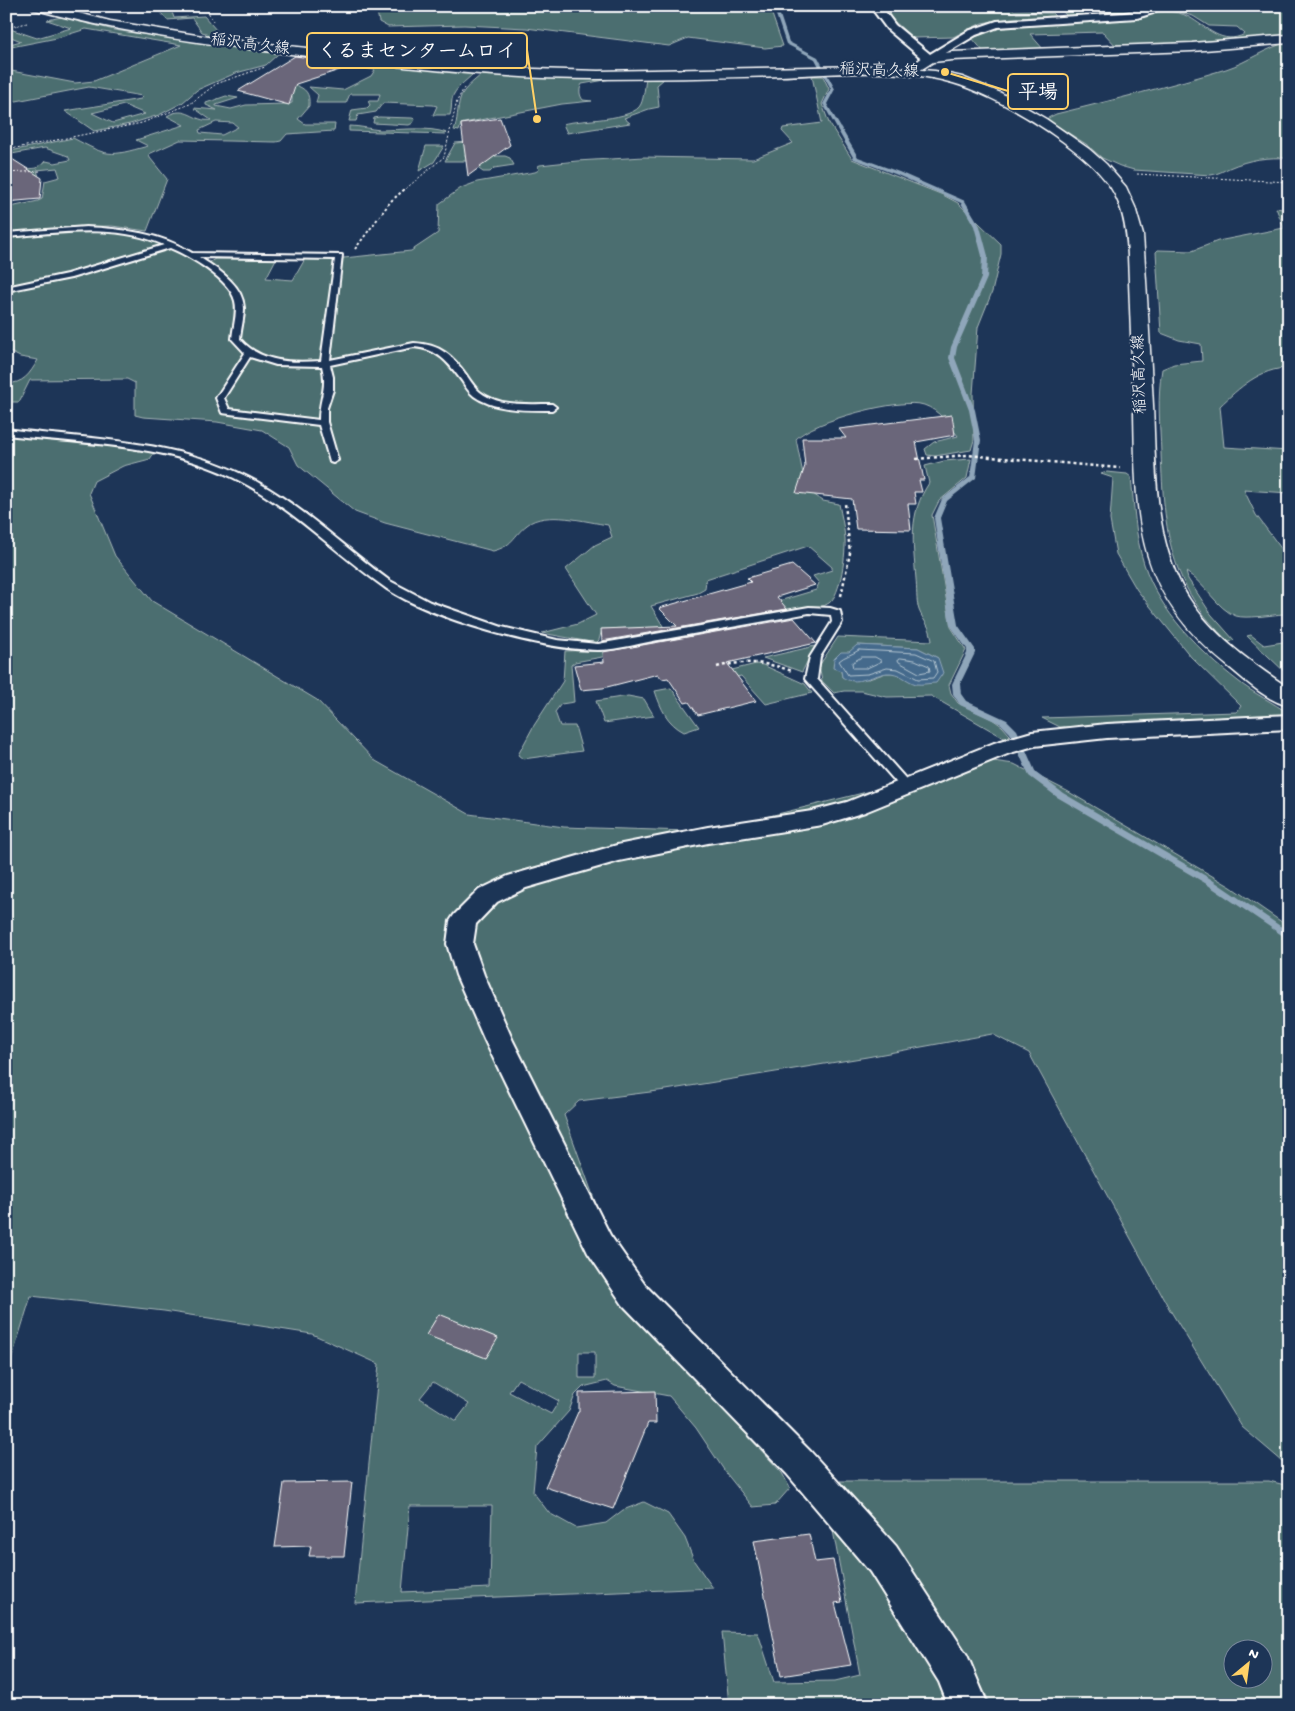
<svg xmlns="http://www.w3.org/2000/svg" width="1295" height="1711" font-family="'Gochi Hand','Klee One',sans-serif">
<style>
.green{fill:#4c6e6f;stroke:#a6b6b7;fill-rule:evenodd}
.water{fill:#446b8c;stroke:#8fa6ba}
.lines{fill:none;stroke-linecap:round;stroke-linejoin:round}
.shore{stroke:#b4c4d1;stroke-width:1}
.stream{fill:#8fa6ba;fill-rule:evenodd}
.building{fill:#6b667a;stroke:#fff}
.service-casing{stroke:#fff;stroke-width:4}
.minor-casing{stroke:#fff;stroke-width:4}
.tertiary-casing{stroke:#fff;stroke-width:3}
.secondary-casing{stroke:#fff;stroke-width:3}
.path-far2{stroke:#fff;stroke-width:1;stroke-dasharray:2 2;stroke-linecap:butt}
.path-far1{stroke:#fff;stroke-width:2;stroke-dasharray:2.5 2.5;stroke-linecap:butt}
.path{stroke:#fff;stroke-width:2.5;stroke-dasharray:3 3;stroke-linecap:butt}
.service{fill:#1d3557;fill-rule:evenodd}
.minor{fill:#1d3557;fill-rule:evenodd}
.tertiary{fill:#1d3557;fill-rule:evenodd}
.secondary{fill:#1d3557;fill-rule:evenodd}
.labels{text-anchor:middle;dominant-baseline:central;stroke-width:4.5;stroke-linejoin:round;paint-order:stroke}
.far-street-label{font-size:16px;fill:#fff;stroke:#1d3557}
.leader{fill:none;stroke:#ffd166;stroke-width:2}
.callout-dot{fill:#ffd166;stroke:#1d3557;stroke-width:2}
.callout{fill:#1d3557;stroke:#ffd166;stroke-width:2}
.callout-label{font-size:20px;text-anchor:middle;font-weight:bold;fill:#fff}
</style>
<rect width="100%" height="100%" fill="#1d3557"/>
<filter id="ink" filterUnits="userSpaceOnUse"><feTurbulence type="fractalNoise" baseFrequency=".02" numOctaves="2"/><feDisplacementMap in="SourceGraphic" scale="10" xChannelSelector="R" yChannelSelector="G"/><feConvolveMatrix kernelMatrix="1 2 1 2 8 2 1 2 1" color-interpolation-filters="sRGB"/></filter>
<g filter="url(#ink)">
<path class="green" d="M155 6H170L174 18 204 16 217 31 219 37 205 36 206 33 202 32 192 18 167 20Z
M376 6H769L783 46 765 48 688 38 669 46 526 28 464 25 388 27 379 22Z
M882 6H1008L1014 10 1044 9 1043 6H1046L1050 11 1016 13H1052L1055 16 1011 18 982 23 953 37 913 38 894 21Z
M1064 6H1289V35L1118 48 1103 32 1030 34 1044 50 984 52 972 38 1000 27 1143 15C1157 11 1174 9 1189 17 1207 27 1222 46 1245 34L1237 27 1209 26 1193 16 1164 8 1152 7 1141 11 1124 13 1066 15 1060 8H1065Z
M62 17 114 30 278 54 266 65 236 73 197 90 182 103 159 115 130 124 94 131 65 111 141 99 142 96 89 87 6 103V70L75 83 94 81 181 45 86 29 57 38 6 48V45L21 41 6 35V30L10 29 37 38 71 28 47 20ZM124 105 145 114 113 123 92 113Z
M1289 42V158C1267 157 1250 159 1229 168 1223 171 1218 174 1211 175L1134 170 1120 166 1102 158 1086 144 1046 119 1056 114C1113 100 1170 86 1226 69 1248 62 1267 47 1289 42Z
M322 57 473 73V74C466 81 454 89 452 99 451 105 452 109 450 115H433L437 106 433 105 383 103 376 112 358 115 356 121H349L352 110 367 108 370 105 368 101H378L380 94H350L346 103H316L318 95 309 87 343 90 371 76 375 70 326 61 321 58Z
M484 74 617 78 582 84C579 89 579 95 583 100L592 101 562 104 464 123 461 124 459 131 454 130C458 120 457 109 460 99 462 90 474 81 481 75Z
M812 76H823L829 89 822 104 829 123 852 159 943 195 958 203 1001 244V254L992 292 978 327 973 394 974 440 971 450 935 456 927 455 925 449 934 442 958 436C949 425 939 410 924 405 902 397 812 421 796 439L806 489 823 501 839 504C841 515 844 526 845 538 846 552 841 595 829 603 818 611 800 607 787 610 771 614 751 621 735 614L816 590 819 583 813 576 832 570V567L808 546 706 579 705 589 698 593 651 606 666 631 632 637 627 628 602 629 599 640 596 643 542 633 578 624 596 615 566 569 595 545 612 537 608 525C587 522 545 510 527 525 513 536 513 546 493 551L385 523 355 512 298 465 289 447 262 430 217 422 143 417 135 415V383L127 379 30 380 19 402H6V384C24 383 29 375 38 360L20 357 6 350V208L38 201 42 199 45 181 60 177 57 168 37 170 39 177 33 180 6 183V171L37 168 46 161 55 163 70 160 68 156 45 148 6 155V152L73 138C109 157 108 157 148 146L136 140 184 125 167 116C187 104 194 123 211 120L194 108 217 110 206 105V103L226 96 238 98 216 105V106L231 109 246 105 287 104 292 103V97L288 96 295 85C306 89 310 93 309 106L298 119 305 124H335L334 131 287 134 281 141 276 142 180 140 149 154 150 158 167 179 147 231 112 226 74 227 72 231C94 231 116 231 138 236 163 241 219 272 232 294 236 301 235 312 234 321L244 323C250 296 232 281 212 265L210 262 215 259H276L266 278 293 280 305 259H334L411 251 438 233 439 204 461 188 477 182 535 172 539 170 538 166 540 165 577 161 644 157 753 159 793 143 782 131 783 128 822 123ZM216 122 233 123 238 127 222 135 200 133 199 130Z
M646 77 664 79 657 85 659 107 649 109 624 118 630 123 567 133 563 124C579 119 634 121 641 104 644 97 645 86 646 77Z
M379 117 412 118 415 119 413 123 409 125 373 123 374 118Z
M349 126C360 126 370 129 380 130 401 130 427 126 447 133L446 134 349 131Z
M468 142 487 156H505L510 158 514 165 494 168 490 172H483L468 161H445L455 143Z
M426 146H444L434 162 419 171Z
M1276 208 1289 210V368C1260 368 1239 388 1220 406L1224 447 1289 451V493L1244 490 1256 515 1289 559V619L1283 614C1272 615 1246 619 1236 616 1217 609 1205 583 1186 572L1188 579 1211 614 1234 640 1229 642C1169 586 1164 531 1161 453 1160 425 1157 397 1162 369L1174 364 1202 361 1201 344 1179 340 1161 333 1156 252 1158 250 1192 251 1218 241 1284 228Z
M6 435 137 448 154 453 150 459 123 466 94 481 89 493 115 556 152 601 317 700 374 760 469 814 564 827 687 831 741 823 875 790 931 783 993 761 1014 764 1067 791 1231 887 1289 927V1467L1242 1427 1170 1310 1029 1053 992 1034 867 1057 666 1090 579 1101 564 1115 601 1218 704 1382 735 1422 782 1473 790 1488 775 1505 753 1507 726 1473 696 1428 669 1396 615 1386 607 1381 583 1387 575 1395 569 1411 537 1447 533 1492 549 1513 576 1528 606 1523 623 1510 644 1502 668 1514 685 1538 694 1561 713 1588 355 1603 379 1364 312 1334 164 1311 31 1296 6 1377ZM438 1315 497 1338 486 1358 427 1335ZM579 1352H595V1378H579ZM518 1379 559 1401 551 1414 509 1392ZM433 1382 469 1404 456 1421 420 1398ZM410 1506H492L490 1588 402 1592Z
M971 459 967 478 939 501 932 515 951 627 966 650 949 685 951 693 958 703 992 719 1002 726 1010 735 1006 739 931 696 887 697 861 691H844L834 693 822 681 819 666 838 637 932 641C930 624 924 623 919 610 916 601 917 588 916 579 913 542 908 515 929 483L925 466 944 461ZM857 645 918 648 938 658 917 684 896 673H886L869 679 842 677 841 671Z
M1107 472 1127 474 1131 477C1134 505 1135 536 1144 564 1160 612 1199 651 1238 681 1254 694 1273 702 1289 714L1241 720 1060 727 1042 718 1237 712 1241 706 1191 657 1137 590 1116 554 1110 520 1113 478 1101 474Z
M1251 635 1264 645 1289 641V676L1247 636Z
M676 639 678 643 575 662 571 665 574 702 561 704 555 712 560 726H575L582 751 523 759 518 755 533 727 563 681 565 651 620 649Z
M815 646 802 672 763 658Z
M756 664 763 665 805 684 812 693 766 704 741 676 709 683 704 677Z
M671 688 699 727 684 732C667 723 661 709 655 691Z
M628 696 644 699 654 716 604 723 596 701Z
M840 1481H1269L1289 1486V1705H991L981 1685 918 1580ZM1232 1648H1262V1678H1232Z
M840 1518 959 1705H729L722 1632 758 1633 774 1682 835 1681 860 1675 831 1520Z"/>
<path class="water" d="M857 645 918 648 938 658 943 673 936 683C930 683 922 685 916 684 906 681 899 672 887 673 872 675 856 687 842 677L841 671 833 668 834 659 841 652H849Z"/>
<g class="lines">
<path class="shore" d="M859 650 916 653 934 661 937 672 933 678 918 679 898 669 887 668 868 674 848 675 839 661C844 656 852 655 859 650Z
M862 657H875L882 661 867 668H853L852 663Z
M901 658 915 660 929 666 930 671 919 673 899 662 898 660Z"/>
<path class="stream" d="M773 6H777L789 42 818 57 835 89 827 104 858 157 899 172 965 201 980 226 988 256 987 278 957 347 955 358 975 410 981 440 976 478 947 501 940 518 958 625 975 649V653L960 684 961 694 966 701 1007 720 1017 730 1036 773 1063 793 1211 879 1289 932V940L1205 883 1057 797 1029 776 1010 733 1001 724 960 705 953 694 952 684 967 653V649L950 625 934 518 942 499 970 477 975 440 969 410 949 358 951 347 981 278 982 256 974 226 961 203 895 174 854 159 823 104 831 89 815 59 786 44Z"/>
</g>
<path class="building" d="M295 56 358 64 296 84 289 105 238 91Z
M500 118 510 145 468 176 461 124Z
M12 159 42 178 40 199 6 202Z
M952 415 955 435 916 442 924 480H919L922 492H914L916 504H908L911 530 856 529 852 499 796 493 805 466 802 438H846L839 429Z
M792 565 815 585 777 597 787 609 602 641 601 629 677 626 659 608 751 582 747 578Z
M794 618 816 643 727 663 756 701 698 715 689 702 685 703 668 678 662 679 658 674 603 688 581 690 574 665 604 662 603 652Z
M439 1314 498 1338 486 1358 426 1335Z
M655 1391 656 1423H648L613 1509 545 1487 578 1412H579V1393Z
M352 1482 344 1556H309L311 1546 275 1547 284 1483Z
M809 1534 815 1562 833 1560 842 1602 835 1603 851 1665 781 1676 754 1541Z"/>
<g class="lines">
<g class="service-casing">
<path id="service" d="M86 227C123 229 161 233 192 253L342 255 330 360 414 343C440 344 453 356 467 376 471 382 475 388 480 392 499 407 529 404 552 404L556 407 552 410C527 410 495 411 474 396 469 392 465 386 462 381 448 362 438 349 414 347L330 365 333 377V390L327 408V422L338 460 333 463 330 462 319 425 222 413 216 398 245 353 232 339C233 326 238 313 235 301 230 279 189 256 170 248L71 278 6 291V287L67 274 164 245C116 223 57 233 6 237V233ZM199 257 335 259 321 361C291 363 261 363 240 339 241 328 244 318 244 308 243 284 217 269 199 257ZM250 357 276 365 322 366C328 389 319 398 319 420L229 409 224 398Z
M6 429C93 440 181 439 259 483 307 510 346 549 390 581L430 602 502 627 557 640 598 644 809 607 830 608 840 611 842 622 820 657 817 679 913 787 911 790H903L805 679 810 657 832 622 831 615 809 613C761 622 713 630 665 639 643 642 619 650 597 650 541 650 433 619 387 589 335 553 291 506 234 478 163 443 83 444 6 435Z"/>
</g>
<g class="minor-casing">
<path id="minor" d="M870 6H881L895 25 930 54 968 31 997 21 1124 13C1137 11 1149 6 1161 6L1153 13 1137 18 998 27 976 35 929 63 925 61 887 29Z
M1289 715V729L1107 738 1034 746 1010 753 865 812 822 825 708 843 619 861 526 888 497 902 476 924 473 944 484 975 513 1041 610 1235 645 1285 811 1452 896 1546 967 1655 988 1705H948L939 1682 870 1572 787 1474 623 1305 588 1253 485 1041 456 975 447 944 450 921 454 915 479 890 508 876 617 845 708 827 812 811 847 802 994 743 1032 732 1107 724Z"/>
</g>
<g class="tertiary-casing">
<path id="tertiary" d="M1289 35V43L1192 51 952 60 933 62 911 76 904 72 924 56 952 52 1192 43Z"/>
</g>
<g class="secondary-casing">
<path id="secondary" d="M31 6H51L110 21 221 39 498 68 598 71 869 66 935 71 962 77 1001 93 1046 119 1089 149 1106 164 1126 187 1135 207 1143 235C1147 292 1150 349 1153 405 1156 472 1153 543 1190 600 1214 637 1253 664 1289 688V706C1267 701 1246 681 1229 667 1135 592 1136 523 1134 412 1132 360 1130 308 1128 256 1127 233 1124 208 1111 188 1086 148 998 96 953 83 898 67 837 74 781 76 719 78 657 79 595 79 507 79 420 69 333 59 232 47 131 36 33 9Z"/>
</g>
<path class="path-far2" d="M205 6 213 21
M6 28 27 23
M6 150 142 123 190 104 216 84 265 67
M6 173 41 171
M1137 174 1289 182
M403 191 444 157 457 101 464 88"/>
<path class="path-far1" d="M355 249 391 201 405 189"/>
<path class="path" d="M916 459 967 455 1120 468
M841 596 850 553 845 503
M717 667C744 660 766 662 792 671"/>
<use href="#service" class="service"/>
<use href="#minor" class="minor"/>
<use href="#tertiary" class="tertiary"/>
<use href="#secondary" class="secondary"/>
</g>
</g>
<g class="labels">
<g class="far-street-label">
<text transform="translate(250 46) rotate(7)">稲沢高久線</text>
<text transform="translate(879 72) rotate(2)">稲沢高久線</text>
<text transform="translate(1141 374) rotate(-92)">稲沢高久線</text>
</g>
</g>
<path class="leader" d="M537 119L527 50M945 72L1008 91"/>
<g class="callout-dot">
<circle cx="537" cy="119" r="5"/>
<circle cx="945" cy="72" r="5"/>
</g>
<g class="callout">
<rect x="307" y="33" width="220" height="35" rx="5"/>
<rect x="1008" y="74" width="60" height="35" rx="5"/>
</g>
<g class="callout-label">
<text x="417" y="57">くるまセンタームロイ</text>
<text x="1038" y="98">平場</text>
</g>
<rect width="1295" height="1711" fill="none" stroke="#1d3557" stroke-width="25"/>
<rect x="12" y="12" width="1270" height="1686" fill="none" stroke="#fff" stroke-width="2" filter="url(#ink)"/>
<g transform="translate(1248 1664) rotate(29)"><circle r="24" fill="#1d3557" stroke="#77869a"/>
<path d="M0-4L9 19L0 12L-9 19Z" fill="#ffd166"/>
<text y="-8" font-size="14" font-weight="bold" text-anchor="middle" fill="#ffffff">N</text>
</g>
</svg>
